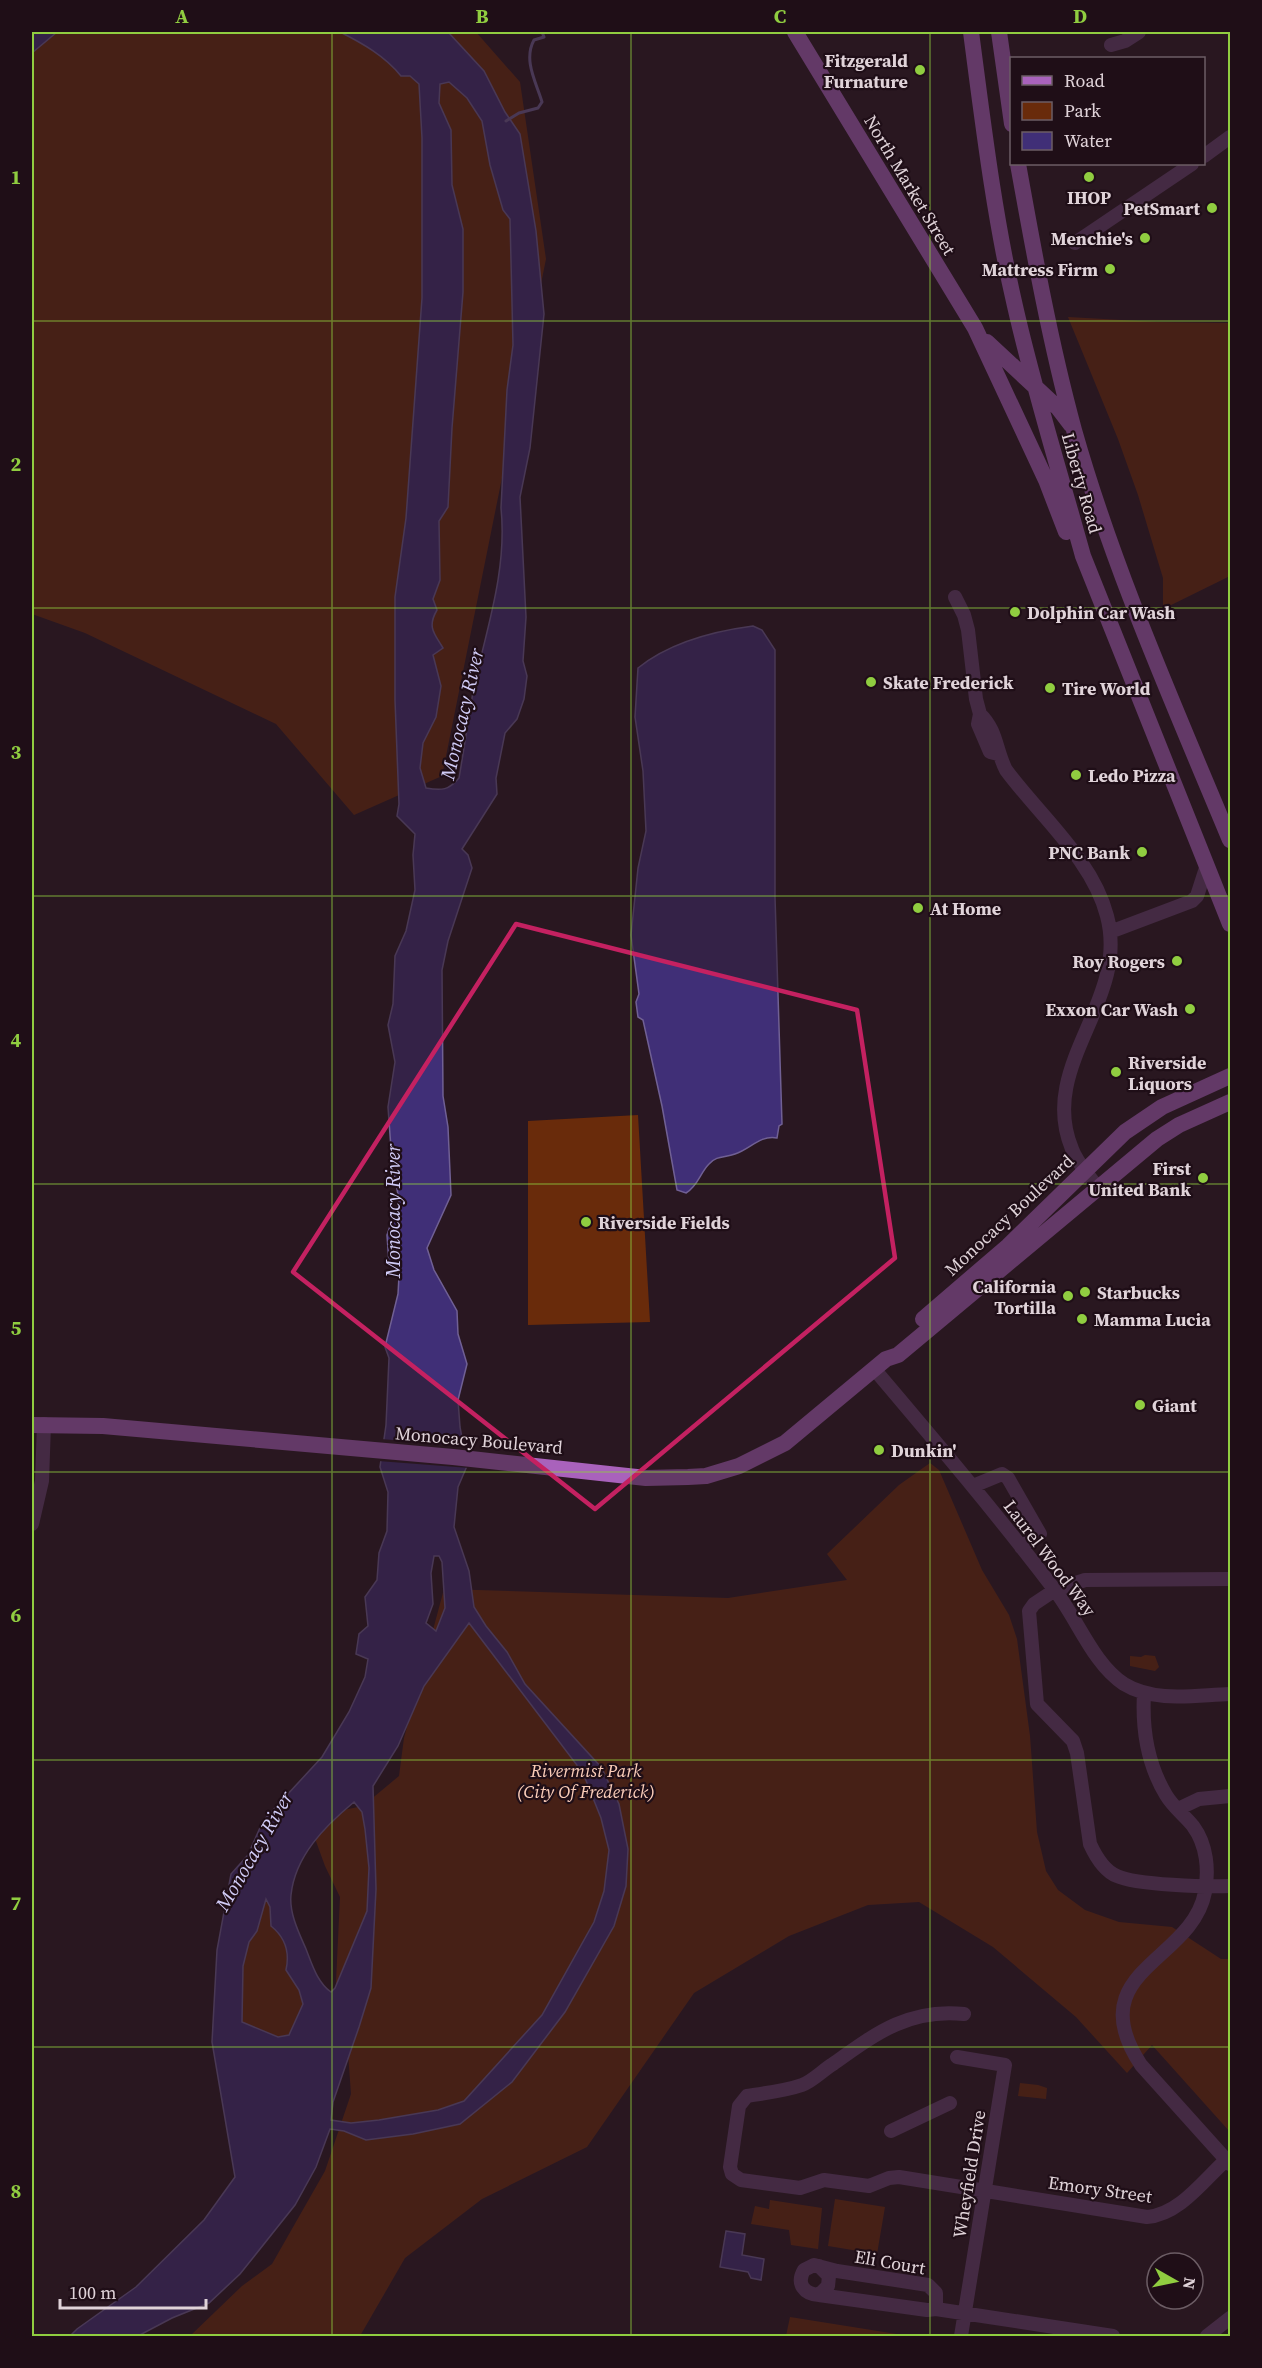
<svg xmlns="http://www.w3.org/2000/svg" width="1262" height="2368" font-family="'Source Serif 4',serif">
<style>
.green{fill:#692b0b}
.water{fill:#402f77;stroke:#706094;stroke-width:1.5;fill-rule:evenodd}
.pier{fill:#291721}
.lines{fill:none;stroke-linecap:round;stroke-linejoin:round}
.stream{stroke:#706094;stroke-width:3}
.minor{stroke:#64426d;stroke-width:14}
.major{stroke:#a962bc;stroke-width:16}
.marked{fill:none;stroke:#c42161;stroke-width:4.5;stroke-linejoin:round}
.grid{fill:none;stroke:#90cd40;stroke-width:1.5;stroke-opacity:0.55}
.poi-dot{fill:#90cd40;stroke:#1f0e17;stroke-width:2}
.labels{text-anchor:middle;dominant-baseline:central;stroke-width:4.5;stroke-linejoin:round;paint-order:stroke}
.poi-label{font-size:18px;font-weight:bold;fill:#e0d3d9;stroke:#1f0e17;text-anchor:start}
.street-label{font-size:18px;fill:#e0d3d9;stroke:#1f0e17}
.park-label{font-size:18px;font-style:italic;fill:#fbcdb9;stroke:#1f0e17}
.water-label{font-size:20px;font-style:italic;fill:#d0cbf6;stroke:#1f0e17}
.neatline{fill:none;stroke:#90cd40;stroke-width:2}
.grid-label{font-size:20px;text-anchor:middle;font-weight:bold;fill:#90cd40}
</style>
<rect width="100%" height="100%" fill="#291721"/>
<path class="green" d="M32 32H476L520 82 546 259 442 776 354 815 276 724 85 633 32 614Z
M1068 317 1157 322 1230 323V576L1163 609V578L1138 495 1118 439Z
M638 1115 650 1322 528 1325V1121Z
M930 1463 939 1470 982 1570 1009 1615 1017 1639 1030 1736 1037 1832 1046 1871 1058 1890 1085 1910 1119 1922 1172 1927 1221 1959H1230V2132L1152 2045 1127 2073 1076 2017 993 1947 919 1902 868 1905 789 1936 694 1993 587 2147 482 2199 405 2258 360 2336H190L242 2286 272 2264 325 2171 351 2094 347 2039 336 1982 340 1897 325 1866 313 1833 334 1812 363 1806 399 1776 404 1738 444 1589 728 1598 847 1580 827 1554 899 1485Z
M1145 1655 1155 1656 1159 1667 1155 1671 1130 1666V1656L1141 1657Z
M266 1899 270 1907 271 1926C286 1938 289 1952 286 1970L299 1990 304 2004 289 2035 278 2037 242 2022 243 1966 249 1942 257 1931Z
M1020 2083 1038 2085 1047 2088 1046 2099 1018 2096Z
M835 2199 885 2207 877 2254 828 2246Z
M770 2200 822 2208 818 2249 791 2245 789 2230 751 2224 755 2206 769 2209Z
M790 2317 909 2336H786Z"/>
<path class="water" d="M32 32H57L32 53Z
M340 32H448L484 71 505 112 520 134 536 231 544 314 530 448 520 497 526 617 523 661 527 676 524 699 517 719 505 733 496 778 497 794 462 849 468 855 472 868 448 941 442 970 443 1096 448 1127 451 1195 427 1248 434 1270 457 1311 458 1334 467 1364 458 1400 460 1427 467 1466 458 1487 454 1527 469 1571 474 1607 486 1626 507 1652 525 1684 601 1767 619 1804 628 1849 626 1886 614 1926 565 2012 512 2082 460 2124 413 2134 366 2140 344 2131 330 2129 316 2167 295 2205 240 2274 209 2303 172 2318 138 2336H70L77 2329 136 2287 204 2220 235 2177 212 2042 217 1950 231 1874 248 1855 263 1821 322 1757 349 1712 365 1677 368 1659 356 1654 359 1634 368 1626 365 1597 377 1580 379 1553 387 1531 388 1492 380 1467 386 1425 389 1358 385 1347 398 1294 399 1276 389 1263 387 1235 399 1200 392 1162 388 1107 395 1062 388 1025 393 1004 395 956 406 931 415 890 413 855 415 834 397 816 399 804 395 700V597L406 518 422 298V138L419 84 410 76H401C385 56 362 43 340 32ZM449 82 467 98 482 121 490 165 503 210 510 219 513 345 507 390 501 508C507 566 489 622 476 677 469 710 465 745 459 778 449 790 442 791 426 788L420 768 423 743 436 717 441 686 433 655 443 648C434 633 427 627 437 610L433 599 440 580 439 521 448 507 452 428 463 292V229L452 185 451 130 439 103 440 84ZM434 1556H439L442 1562 445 1608 436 1631 426 1623 433 1604 431 1573ZM469 1623 583 1773 601 1818 609 1850 604 1891 594 1922 542 2015 464 2101 438 2110 379 2120 351 2123 331 2120 333 2102 359 2027 371 1988 376 1889 373 1786 398 1746 424 1686ZM354 1802 362 1812 365 1829 369 1868 367 1911 335 1988 331 1992C317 1982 312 1964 306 1949 299 1933 289 1913 291 1895 295 1856 325 1826 354 1802ZM266 1899 270 1907 271 1926C286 1938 290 1952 286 1970L299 1990 303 2004 289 2035 278 2037 242 2022 243 1966 249 1942 257 1931Z
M753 626 762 630 775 650V897L782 1124 779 1126 777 1138C759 1135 751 1149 735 1154 725 1158 717 1155 709 1164 700 1173 698 1186 686 1193L677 1190 662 1106 643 1020 638 1017 636 1002 639 994 631 935 638 868 646 831 643 771 635 717 638 668C669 643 715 631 753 626Z
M726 2231 745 2234 742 2255 764 2259 761 2280 751 2278 748 2272 720 2267Z"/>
<path class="pier" d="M381 1439 466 1446 469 1468 378 1461Z"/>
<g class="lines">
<path class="stream" d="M506 121 519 113 538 108 542 102C536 82 523 60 534 40L544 37 542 32"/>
<path class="minor" d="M1111 45 1125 41 1139 32
M1204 156 1230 137
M1075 243 1192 164
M955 597 964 615 968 630 976 699 980 714 978 724 990 752 998 754
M980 714C997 730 996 751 1006 770 1040 816 1093 860 1107 916 1130 1002 1037 1065 1072 1149 1077 1163 1089 1175 1097 1187
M1110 932 1192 901 1197 896 1207 865
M875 1370C936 1442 997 1514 1054 1589 1077 1618 1093 1664 1124 1684 1155 1703 1195 1695 1230 1694
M973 1486 1002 1474 1008 1478 1040 1534 1021 1547
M32 1524 42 1481 44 1424
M1230 1579 1085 1580 1055 1590 1034 1604 1029 1611 1037 1704 1073 1741 1077 1753 1090 1844C1096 1857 1104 1871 1117 1876 1136 1885 1208 1887 1230 1886
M1144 1694C1142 1729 1148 1765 1166 1795 1173 1807 1185 1816 1193 1826 1207 1845 1209 1870 1205 1892 1192 1962 1079 1971 1141 2065L1230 2164
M1178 1809 1199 1799 1230 1796
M964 2014C909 2008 875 2034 833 2064 823 2070 813 2081 802 2085 785 2091 765 2093 747 2096L739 2106 730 2167 732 2174 741 2180 800 2188 824 2180 869 2186 889 2178 899 2177 1147 2217C1179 2215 1204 2180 1226 2160
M957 2057 1005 2065 961 2336
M891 2131 950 2103
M819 2295 927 2310 936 2309V2293L928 2285 837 2271 814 2265 804 2270C796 2284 804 2294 819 2295L828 2286 829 2276 819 2266
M936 2309 1113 2336
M1207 2336 1230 2318"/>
<path class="major" d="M795 32 975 328 1046 480 1066 532
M971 32C983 123 994 216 1015 306 1034 390 1060 473 1083 556L1230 924
M999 32 1012 124
M1018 164C1034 253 1050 342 1074 430 1114 571 1174 705 1230 840
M987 342 1058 408 1071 425
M923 1319 1008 1246 1125 1132 1162 1107 1230 1076
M32 1425 103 1426 453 1457 646 1478 688 1477 706 1476 739 1466 785 1443 886 1359 898 1355 1157 1139 1179 1125 1230 1102"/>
</g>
<path d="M0 0H1262V2368H0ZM516 924 857 1010 895 1258 595 1509 293 1272Z" fill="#291721" fill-opacity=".55" fill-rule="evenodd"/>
<path class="marked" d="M516 924 857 1010 895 1258 595 1509 293 1272Z"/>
<path class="grid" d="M332 32V2336M631 32V2336M930 32V2336M32 321H1230M32 608H1230M32 896H1230M32 1184H1230M32 1472H1230M32 1760H1230M32 2047H1230"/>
<g class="poi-dot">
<circle cx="920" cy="70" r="6"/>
<circle cx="1089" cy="177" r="6"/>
<circle cx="1212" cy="208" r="6"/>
<circle cx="1145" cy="238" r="6"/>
<circle cx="1110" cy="269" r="6"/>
<circle cx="1015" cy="612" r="6"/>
<circle cx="871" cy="682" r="6"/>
<circle cx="1050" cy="688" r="6"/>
<circle cx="1076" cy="775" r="6"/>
<circle cx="1142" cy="852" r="6"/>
<circle cx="918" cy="908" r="6"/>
<circle cx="1177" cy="961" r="6"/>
<circle cx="1190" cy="1009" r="6"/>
<circle cx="1116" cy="1072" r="6"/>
<circle cx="1203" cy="1178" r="6"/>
<circle cx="586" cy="1222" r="6"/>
<circle cx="1085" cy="1292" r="6"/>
<circle cx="1068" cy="1296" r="6"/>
<circle cx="1082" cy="1319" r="6"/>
<circle cx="1140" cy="1405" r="6"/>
<circle cx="879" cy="1450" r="6"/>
</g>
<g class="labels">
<g class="poi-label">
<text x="908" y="60" text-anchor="end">Fitzgerald<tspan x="908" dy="21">Furnature</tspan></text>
<text x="1089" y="197" text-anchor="middle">IHOP</text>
<text x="1200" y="208" text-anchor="end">PetSmart</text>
<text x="1133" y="238" text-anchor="end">Menchie's</text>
<text x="1098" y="269" text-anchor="end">Mattress Firm</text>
<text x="1027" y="612">Dolphin Car Wash</text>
<text x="883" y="682">Skate Frederick</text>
<text x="1062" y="688">Tire World</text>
<text x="1088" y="775">Ledo Pizza</text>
<text x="1130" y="852" text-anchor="end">PNC Bank</text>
<text x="930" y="908">At Home</text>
<text x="1165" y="961" text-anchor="end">Roy Rogers</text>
<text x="1178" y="1009" text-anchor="end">Exxon Car Wash</text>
<text x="1128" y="1062">Riverside<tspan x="1128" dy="21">Liquors</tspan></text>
<text x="1191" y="1168" text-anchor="end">First<tspan x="1191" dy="21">United Bank</tspan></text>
<text x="598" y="1222">Riverside Fields</text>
<text x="1056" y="1286" text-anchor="end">California<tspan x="1056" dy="21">Tortilla</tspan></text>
<text x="1097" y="1292">Starbucks</text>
<text x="1094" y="1319">Mamma Lucia</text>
<text x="1152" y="1405">Giant</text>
<text x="891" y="1450">Dunkin'</text>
</g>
<g class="street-label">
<text transform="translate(910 185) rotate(59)">North Market Street</text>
<text transform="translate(1082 483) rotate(74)">Liberty Road</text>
<text transform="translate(1009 1215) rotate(-43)">Monocacy Boulevard</text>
<text transform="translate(479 1440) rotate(5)">Monocacy Boulevard</text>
<text transform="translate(1050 1558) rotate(53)">Laurel Wood Way</text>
<text transform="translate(969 2174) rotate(-81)">Wheyfield Drive</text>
<text transform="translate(1100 2189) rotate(8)">Emory Street</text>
<text transform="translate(890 2262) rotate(10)">Eli Court</text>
</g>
<g class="park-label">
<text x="586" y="1770">Rivermist Park<tspan x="586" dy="21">(City Of Frederick)</tspan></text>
</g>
<g class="water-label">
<text transform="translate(462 714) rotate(-77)">Monocacy River</text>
<text transform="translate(393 1211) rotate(-90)">Monocacy River</text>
<text transform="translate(254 1851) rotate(-60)">Monocacy River</text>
</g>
</g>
<rect width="1262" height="2368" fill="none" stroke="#1f0e17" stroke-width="66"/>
<rect x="1010" y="57" width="195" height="108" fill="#1f0e17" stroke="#6c5d65" stroke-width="1.5"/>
<rect x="1022" y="76" width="30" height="9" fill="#a962bc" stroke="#6c5d65" stroke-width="1.5"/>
<text x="1064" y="87" font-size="18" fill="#e0d3d9">Road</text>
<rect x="1022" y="102" width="30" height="18" fill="#692b0b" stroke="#6c5d65" stroke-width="1.5"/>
<text x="1064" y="117" font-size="18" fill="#e0d3d9">Park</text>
<rect x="1022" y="132" width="30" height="18" fill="#402f77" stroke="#6c5d65" stroke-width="1.5"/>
<text x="1064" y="147" font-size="18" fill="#e0d3d9">Water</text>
<g transform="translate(1175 2281) rotate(99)"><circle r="28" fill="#1f0e17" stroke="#6c5d65" stroke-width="1.5"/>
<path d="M0-4.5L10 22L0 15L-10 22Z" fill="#90cd40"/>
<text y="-9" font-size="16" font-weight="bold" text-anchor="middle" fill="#e0d3d9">N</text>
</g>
<path d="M60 2299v9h146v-9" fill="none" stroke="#e0d3d9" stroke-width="3"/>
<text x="69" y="2299" font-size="18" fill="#e0d3d9" stroke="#1f0e17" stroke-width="4.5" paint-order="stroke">100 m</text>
<rect x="33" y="33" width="1196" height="2302" class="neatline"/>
<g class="grid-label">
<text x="182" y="23">A</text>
<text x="482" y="23">B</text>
<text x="780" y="23">C</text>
<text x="1080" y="23">D</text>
<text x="16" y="184">1</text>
<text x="16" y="471">2</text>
<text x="16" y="759">3</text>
<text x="16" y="1047">4</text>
<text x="16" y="1335">5</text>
<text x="16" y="1622">6</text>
<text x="16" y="1910">7</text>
<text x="16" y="2198">8</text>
</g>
</svg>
